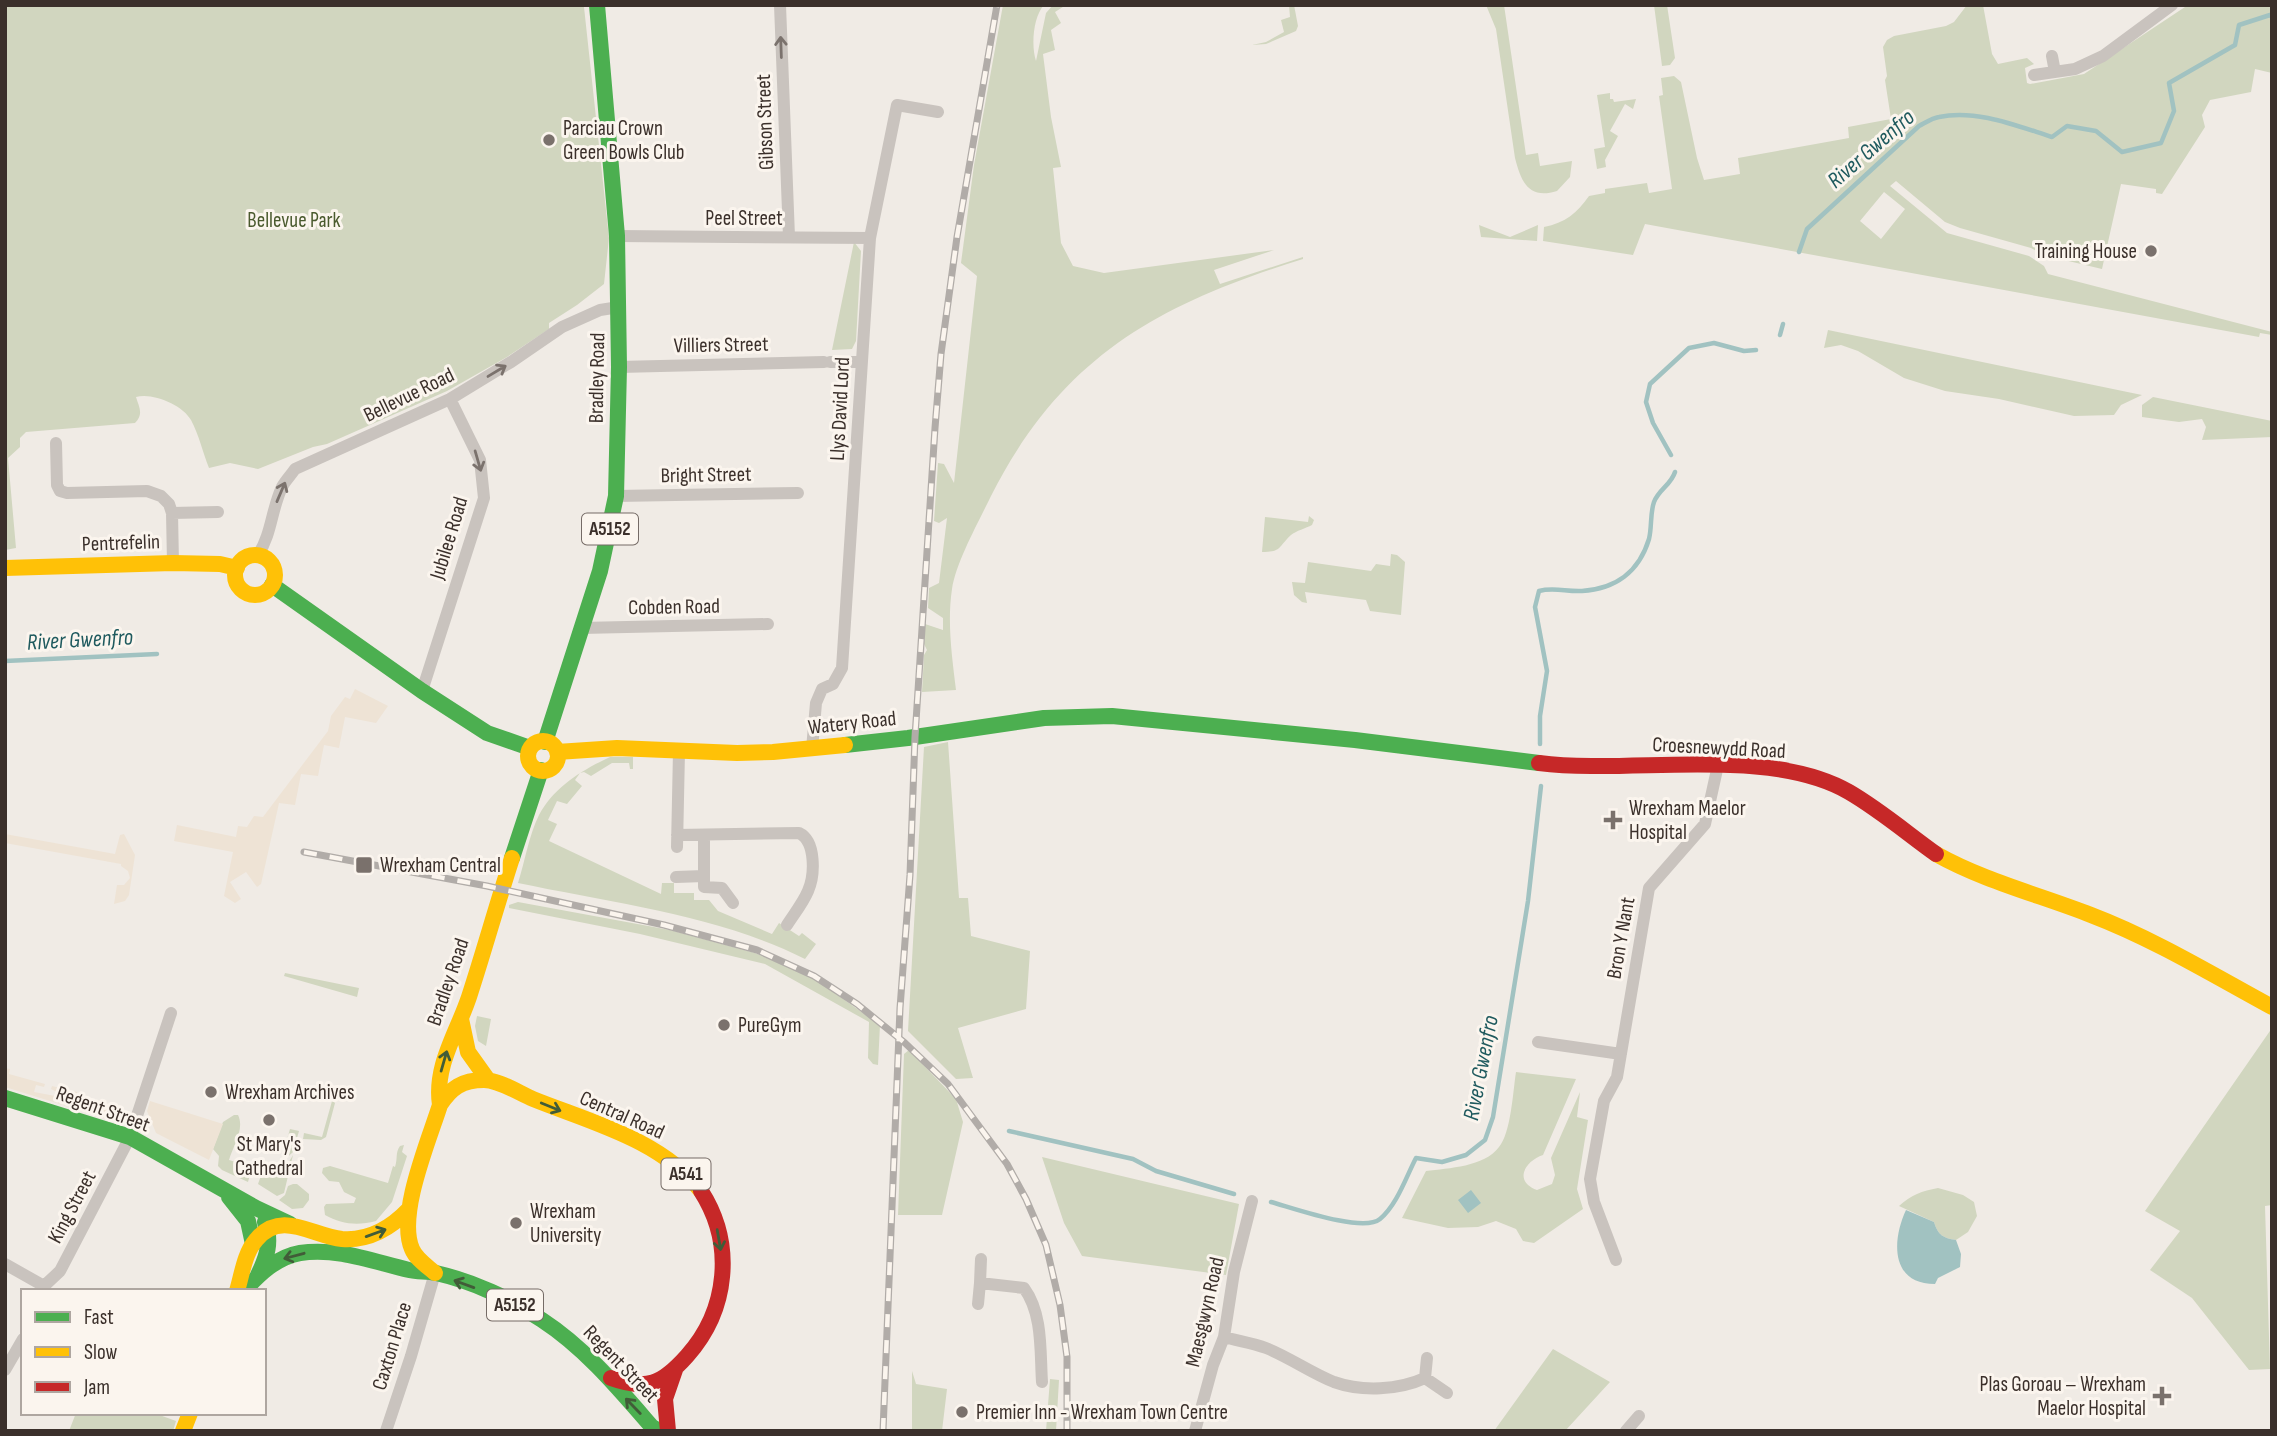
<svg xmlns="http://www.w3.org/2000/svg" width="2277" height="1436" font-family="'Sofia Sans Condensed',sans-serif">
<style>
.green{fill:#d1d6bf;fill-rule:evenodd}
.plaza{fill:#eee3d5}
.water{fill:#a1c2c1}
.lines{fill:none;stroke-linecap:round;stroke-linejoin:round}
.stream{stroke:#a1c2c1;stroke-width:4.5}
.street{stroke:#c9c3be;stroke-width:12}
.fast{stroke:#4caf50;stroke-width:16}
.slow{stroke:#ffc107;stroke-width:16}
.jam{stroke:#c62828;stroke-width:16}
.rail-casing{stroke:#b1aca8;stroke-width:7}
.rail{stroke:#fbf5ee;stroke-width:4.5;stroke-dasharray:13;stroke-linecap:butt}
.oneway{stroke:#7b726d}
.oneway2{stroke:#415c38}
.poi-dot{fill:#7a716c;stroke:#fbf5ee;stroke-width:2.5}
.labels{text-anchor:middle;dominant-baseline:central;stroke-width:6;stroke-linejoin:round;paint-order:stroke}
.shield{fill:#fbf5ee;stroke:#756b66;stroke-width:2}
.shield-label{font-size:19px;font-weight:bold;fill:#3b302b}
.street-label{font-size:21px;fill:#3b302b;stroke:#fbf5ee}
.poi-label{font-size:21px;fill:#3b302b;stroke:#fbf5ee;text-anchor:start}
.park-label{font-size:21px;fill:#4a5a2e;stroke:#fbf5ee}
.water-label{font-size:23px;font-style:italic;fill:#1f5a5e;stroke:#fbf5ee}
</style>
<rect width="100%" height="100%" fill="#f0ebe5"/>
<path class="green" d="M5 5H581L584 7 609 238 604 284 577 305 549 323V329L507 357 447 391 327 444 313 447 258 469 230 463 209 468C203 453 199 435 191 420 183 405 152 392 136 397 139 407 144 414 135 423L26 432 20 438V447L8 458 16 548 5 550Z
M1003 5H1044C1033 17 1031 46 1036 61L1046 13 1053 5H1066L1055 12 1061 23 1051 30 1055 50 1043 54 1051 117 1061 167 1053 168 1061 243 1073 266 1104 273 1274 250 1214 270 1220 284 1303 257V259C1159 304 1062 356 991 496 979 521 956 562 952 589 947 622 952 657 956 690L922 692 924 655 927 650 924 644 925 624 943 630V618L928 608 929 588 939 583 947 518 939 523 934 521 938 463 944 464 954 483 977 276 961 263 974 165Z
M1289 5H1294L1298 26 1296 31 1266 44 1252 45 1266 42 1284 32 1281 20 1290 17Z
M1486 5H1504L1526 155 1538 153 1540 166 1572 161 1570 177 1557 191C1528 200 1521 181 1515 158L1496 29Z
M1654 5H1667L1675 58 1670 65 1662 66Z
M1967 5H1983L1992 54 1998 64 2027 58 2034 64 2025 68 2027 83 2030 84 2084 74 2188 5H2272V73L2255 69 2251 92 2210 100 2202 115 2205 127 2162 194 2156 193V189L2121 184 2102 269 2060 259 2058 256 2043 255 2031 248 1960 228 1945 222 1896 181 1890 186 1947 233 2029 256 2044 266 2048 274 2272 332V335L2260 333 2259 337 1645 224 1633 255 1543 241 1544 227C1565 223 1577 213 1589 196L1605 193V189L1647 183 1649 193 1672 189 1659 96 1663 95 1661 78 1674 76 1681 82 1697 158 1704 180 1740 174 1738 158 1849 138 1848 127 1891 119 1885 80 1887 76 1883 47 1887 40 1894 36 1946 26 1954 22ZM1884 192 1905 209 1881 239 1860 221Z
M1610 93V99H1613L1614 102 1636 99 1633 109 1625 104 1610 131 1618 136 1605 160 1606 167 1597 169 1594 149 1605 147 1597 95Z
M1479 225 1510 237 1538 225 1537 241 1481 237Z
M854 242 861 251 856 341 852 349 832 350Z
M1828 330 2142 395 2121 405 2114 415 2074 416 1999 399 1945 391 1904 378 1858 351 1841 345 1824 348Z
M2153 397 2272 421V437L2202 440 2206 427 2202 419 2179 422 2142 417V405Z
M1309 516 1314 520 1312 525C1306 528 1296 531 1291 535 1278 547 1282 552 1262 552L1265 517 1308 522Z
M1391 554 1397 555 1405 562 1401 615 1370 611 1366 600 1305 592 1307 603 1302 602 1294 595 1292 582 1305 583 1308 562 1371 571 1376 564 1390 566Z
M948 742 959 898H968L971 936 1030 951 1026 1009 958 1028 973 1078 956 1079 908 1031 924 747Z
M610 757H633V769H630L629 763H612L591 776 584 772 580 773 575 780 582 786 567 804 557 801 548 820 557 824 549 841 661 894 662 883H674V893H694V900H709L718 911 772 934 779 923 799 936 802 933 816 944 805 959C718 915 613 903 518 883 525 861 529 835 539 815 554 787 582 770 610 757Z
M518 902 670 930 755 953 812 977 880 1025 878 1065 873 1064 868 1058 869 1022 765 964 640 934 509 908V905Z
M285 973 359 988 357 997 284 976Z
M477 1016 491 1019 486 1046 478 1041 475 1026Z
M2272 1028V1205L2265 1206 2270 1369 2249 1370 2192 1298 2150 1270 2180 1231 2145 1211Z
M909 1050 956 1099 963 1122 942 1215H898L904 1054Z
M1516 1072 1576 1079 1543 1155C1525 1161 1513 1181 1537 1190L1552 1184 1555 1175 1551 1158 1580 1092 1577 1117 1588 1120 1577 1189 1583 1209 1534 1243 1523 1241 1516 1229 1496 1221 1478 1227 1448 1228 1402 1218 1426 1171C1449 1168 1484 1167 1499 1147 1511 1133 1513 1091 1516 1072Z
M326 1095 335 1103 326 1137 321 1140 303 1139 304 1133 322 1137 332 1101 325 1099Z
M234 1115H238C245 1129 233 1146 229 1160L252 1167 248 1182 222 1170 218 1166 219 1156 213 1149 223 1122Z
M290 1129 299 1131 293 1152 280 1164Z
M404 1145 402 1152 407 1156 392 1202 376 1221C357 1226 341 1224 325 1215L324 1207 326 1204 354 1203 356 1198 344 1192 339 1182 329 1181 322 1173 323 1168 330 1166 388 1183 393 1166 395 1167C398 1158 395 1153 400 1146Z
M293 1155 284 1193 277 1196 258 1184 264 1167 283 1172Z
M1042 1157 1239 1204 1226 1275 1082 1256 1064 1223Z
M293 1184H297L309 1194V1200L303 1208 292 1209 279 1200 285 1195 288 1186Z
M1938 1188 1963 1195 1974 1202 1977 1216 1968 1232 1956 1240C1943 1238 1938 1235 1934 1222L1899 1206C1911 1195 1922 1191 1938 1188Z
M1553 1349 1610 1382 1565 1431H1494Z
M912 1371 916 1384 947 1389 942 1431H912Z
M1050 1379 1059 1380 1056 1431H1046Z
M76 1413H154L176 1421 173 1431H69Z"/>
<path class="plaza" d="M355 689 388 706 376 723 345 717 339 748 324 745 318 776 301 774 295 805 279 803 261 884 257 887 246 872 230 882 241 899 235 903 224 896 233 852 174 841 177 825 236 837 238 826 247 827 254 816 263 817 328 731 331 716 345 697 350 699Z
M5 834 115 854 120 835 124 834 135 855 129 895 125 901 114 904 117 885H124L130 878 128 871 121 866V864L5 843Z
M5 1068 10 1069 9 1074 45 1084 44 1087 36 1085 34 1092 55 1096 57 1092 51 1089 52 1086 77 1092 76 1099 122 1111 119 1119 114 1121 5 1087Z
M150 1101 223 1124 209 1160 156 1133 147 1111Z"/>
<path class="water" d="M1471 1190 1481 1203 1468 1213 1458 1200Z
M1906 1210 1934 1222C1938 1235 1943 1238 1956 1240L1961 1254 1960 1267 1938 1278 1935 1284C1890 1284 1892 1240 1906 1210Z"/>
<g class="lines">
<path class="stream" d="M1799 252 1807 229 1919 126C1925 123 1932 118 1939 117 1976 109 2017 126 2052 137L2067 126 2096 131 2122 152 2161 143 2174 111 2169 83 2235 45 2239 25 2270 15 2272 17
M1780 335 1783 324
M1671 455 1653 423 1646 402 1650 384 1689 348 1714 343 1744 351 1756 350
M5 661 157 654
M1540 744V716L1547 671 1535 607 1539 591C1554 587 1567 592 1582 591 1615 589 1639 572 1649 539 1652 527 1650 513 1654 502 1659 489 1671 485 1675 472
M1009 1131 1133 1159 1156 1171 1234 1194
M1271 1202C1293 1208 1363 1233 1380 1219 1397 1205 1406 1177 1416 1158L1442 1162 1466 1155 1485 1140 1493 1117 1528 901 1541 786"/>
<path class="street" d="M780 5 789 237
M2052 56 2055 72
M2034 75 2075 69 2103 56 2172 5
M617 236 870 238
M830 362H861
M619 367 824 362
M56 443 57 485 60 491 67 493 147 491 161 496 169 504 172 513 173 563
M616 496 798 493
M172 513 218 512
M258 555C272 533 271 511 282 487 285 481 291 475 295 469L450 399 511 362 562 327 600 310 619 307
M581 628 768 624
M422 691 484 498 480 460 450 399
M812 749 816 703 822 689 833 684 842 668 870 238 897 105 938 112
M677 835 799 833C816 841 815 875 808 891 803 903 794 914 787 925
M704 835V887L722 888 733 903
M677 847 679 751
M676 877 704 876
M1538 1042 1621 1054
M1616 1260 1594 1202 1590 1179 1604 1101 1617 1077 1649 888 1705 824 1718 765
M5 1264 44 1286
M980 1283 981 1259
M44 1291V1286L60 1271 130 1137 171 1013
M978 1304 980 1283 1024 1288C1043 1314 1040 1351 1042 1382
M1224 1337C1238 1341 1253 1343 1266 1348 1289 1357 1311 1373 1334 1382 1362 1392 1399 1390 1425 1378L1447 1393
M5 1370 23 1339
M1425 1378 1427 1358
M386 1431 411 1356 435 1273
M1195 1431 1213 1365 1224 1337 1234 1272 1252 1201
M1626 1431 1639 1416"/>
<path class="fast" d="M272 585 422 691 487 733 530 748
M545 742 600 571 616 496 619 367 617 236 597 5
M845 745 908 738 1044 718 1112 716 1355 740 1539 763
M512 858 541 770
M5 1098 130 1137 256 1208 290 1224
M229 1197 248 1221 253 1244
M258 1275C267 1257 272 1242 265 1222
M244 1291C259 1274 277 1257 300 1253 337 1247 374 1262 409 1270 418 1272 427 1271 436 1273 472 1281 511 1299 542 1320 585 1348 619 1389 652 1427L659 1431"/>
<path class="slow" d="M235 575a20 20 0 1 1 40 0a20 20 0 1 1-40 0Z
M5 568 173 563 220 564 237 568
M528 756a15 15 0 1 1 30 0a15 15 0 1 1-30 0Z
M557 752 617 748 737 753 773 752 845 745
M1936 854C1984 881 2040 895 2091 915 2154 939 2213 975 2272 1007
M461 1019 468 1052 488 1080
M440 1105C451 1088 462 1080 484 1080 499 1080 519 1093 533 1099 590 1122 662 1140 701 1191
M435 1273C427 1266 416 1259 412 1249 397 1215 429 1140 440 1105 434 1066 457 1033 469 997 484 951 497 904 512 858
M237 1291C242 1275 244 1254 256 1240 281 1209 312 1236 342 1239 369 1241 391 1228 409 1209
M183 1431 190 1413"/>
<path class="jam" d="M1539 763C1632 775 1767 745 1849 792 1880 810 1908 834 1936 854
M611 1378C647 1391 662 1384 687 1356 728 1310 735 1244 701 1191
M668 1431 665 1399 675 1370"/>
<g class="rail-casing">
<path id="rail" d="M304 852 487 886 664 925 757 950 814 976 857 1004 905 1043 948 1084 1007 1164 1026 1199 1046 1245 1060 1305 1067 1357V1431
M883 1431 900 1008 910 875 915 737 935 428 941 354 957 237 997 5"/>
</g>
<use href="#rail" class="rail"/>
</g>
<defs><path id="oneway-shaft" d="M-6 0H5M1.5-3L5.5 0L1.5 3" fill="none" stroke-width="1.6" stroke-linecap="round" stroke-linejoin="round" transform="scale(1.75)"/></defs>
<g class="oneway">
<use href="#oneway-shaft" transform="translate(781 47) rotate(-92)"/>
<use href="#oneway-shaft" transform="translate(497 371) rotate(-31)"/>
<use href="#oneway-shaft" transform="translate(478 461) rotate(74)"/>
<use href="#oneway-shaft" transform="translate(281 492) rotate(-67)"/>
</g>
<g class="oneway2">
<use href="#oneway-shaft" transform="translate(444 1061) rotate(-74)"/>
<use href="#oneway-shaft" transform="translate(551 1107) rotate(22)"/>
<use href="#oneway-shaft" transform="translate(376 1233) rotate(-20)"/>
<use href="#oneway-shaft" transform="translate(719 1240) rotate(80)"/>
<use href="#oneway-shaft" transform="translate(294 1256) rotate(165)"/>
<use href="#oneway-shaft" transform="translate(464 1284) rotate(-160)"/>
<use href="#oneway-shaft" transform="translate(633 1406) rotate(-134)"/>
</g>
<g class="poi-dot">
<circle cx="549" cy="140" r="7"/>
<circle cx="2151" cy="251" r="7"/>
<path d="M1609.5 809.5h7v7h7v7h-7v7h-7v-7h-7v-7h7z"/>
<rect x="355" y="856" width="18" height="18" rx="3.5"/>
<circle cx="724" cy="1025" r="7"/>
<circle cx="211" cy="1092" r="7"/>
<circle cx="269" cy="1120" r="7"/>
<circle cx="516" cy="1223" r="7"/>
<path d="M2158.5 1385.5h7v7h7v7h-7v7h-7v-7h-7v-7h7z"/>
<circle cx="962" cy="1412" r="7"/>
</g>
<g class="labels">
<g class="shield">
<rect x="582" y="513.5" width="56" height="31" rx="5"/>
<rect x="661.5" y="1158.5" width="49" height="31" rx="5"/>
<rect x="487" y="1289.5" width="56" height="31" rx="5"/>
</g>
<g class="shield-label">
<text x="610" y="529">A5152</text>
<text x="686" y="1174">A541</text>
<text x="515" y="1305">A5152</text>
</g>
<g class="street-label">
<text transform="translate(765 122) rotate(-92)">Gibson Street</text>
<text x="744" y="218">Peel Street</text>
<text transform="translate(721 345) rotate(-1)">Villiers Street</text>
<text transform="translate(597 378) rotate(-89)">Bradley Road</text>
<text transform="translate(409 395) rotate(-26)">Bellevue Road</text>
<text transform="translate(840 409) rotate(-87)">Llys David Lord</text>
<text transform="translate(706 475) rotate(-1)">Bright Street</text>
<text transform="translate(449 538) rotate(-73)">Jubilee Road</text>
<text transform="translate(121 543) rotate(-2)">Pentrefelin</text>
<text transform="translate(674 607) rotate(-1)">Cobden Road</text>
<text transform="translate(852 723) rotate(-6)">Watery Road</text>
<text transform="translate(1719 748) rotate(3)">Croesnewydd Road</text>
<text transform="translate(1621 938) rotate(-80)">Bron Y Nant</text>
<text transform="translate(448 982) rotate(-71)">Bradley Road</text>
<text transform="translate(103 1109) rotate(20)">Regent Street</text>
<text transform="translate(622 1115) rotate(24)">Central Road</text>
<text transform="translate(72 1207) rotate(-62)">King Street</text>
<text transform="translate(1205 1312) rotate(-77)">Maesgwyn Road</text>
<text transform="translate(392 1346) rotate(-73)">Caxton Place</text>
<text transform="translate(621 1364) rotate(46)">Regent Street</text>
</g>
<g class="poi-label">
<text x="563" y="128">Parciau Crown<tspan x="563" dy="24">Green Bowls Club</tspan></text>
<text x="2137" y="251" text-anchor="end">Training House</text>
<text x="1629" y="808">Wrexham Maelor<tspan x="1629" dy="24">Hospital</tspan></text>
<text x="380" y="865">Wrexham Central</text>
<text x="738" y="1025">PureGym</text>
<text x="225" y="1092">Wrexham Archives</text>
<text x="269" y="1144" text-anchor="middle">St Mary's<tspan x="269" dy="24">Cathedral</tspan></text>
<text x="530" y="1211">Wrexham<tspan x="530" dy="24">University</tspan></text>
<text x="2146" y="1384" text-anchor="end">Plas Goroau – Wrexham<tspan x="2146" dy="24">Maelor Hospital</tspan></text>
<text x="976" y="1412">Premier Inn - Wrexham Town Centre</text>
</g>
<g class="park-label">
<text x="294" y="220">Bellevue Park</text>
</g>
<g class="water-label">
<text transform="translate(1871 149) rotate(-41)">River Gwenfro</text>
<text transform="translate(80 640) rotate(-3)">River Gwenfro</text>
<text transform="translate(1481 1068) rotate(-79)">River Gwenfro</text>
</g>
</g>
<rect width="2277" height="1436" fill="none" stroke="#3b302b" stroke-width="14"/>
<rect x="21" y="1289" width="245" height="126" fill="#fbf5ee" stroke="#aea6a0" stroke-width="2"/>
<rect x="35" y="1312" width="35" height="10" fill="#4caf50" stroke="#aea6a0" stroke-width="2"/>
<text x="84" y="1324" font-size="21" fill="#3b302b">Fast</text>
<rect x="35" y="1347" width="35" height="10" fill="#ffc107" stroke="#aea6a0" stroke-width="2"/>
<text x="84" y="1359" font-size="21" fill="#3b302b">Slow</text>
<rect x="35" y="1382" width="35" height="10" fill="#c62828" stroke="#aea6a0" stroke-width="2"/>
<text x="84" y="1394" font-size="21" fill="#3b302b">Jam</text>
</svg>
